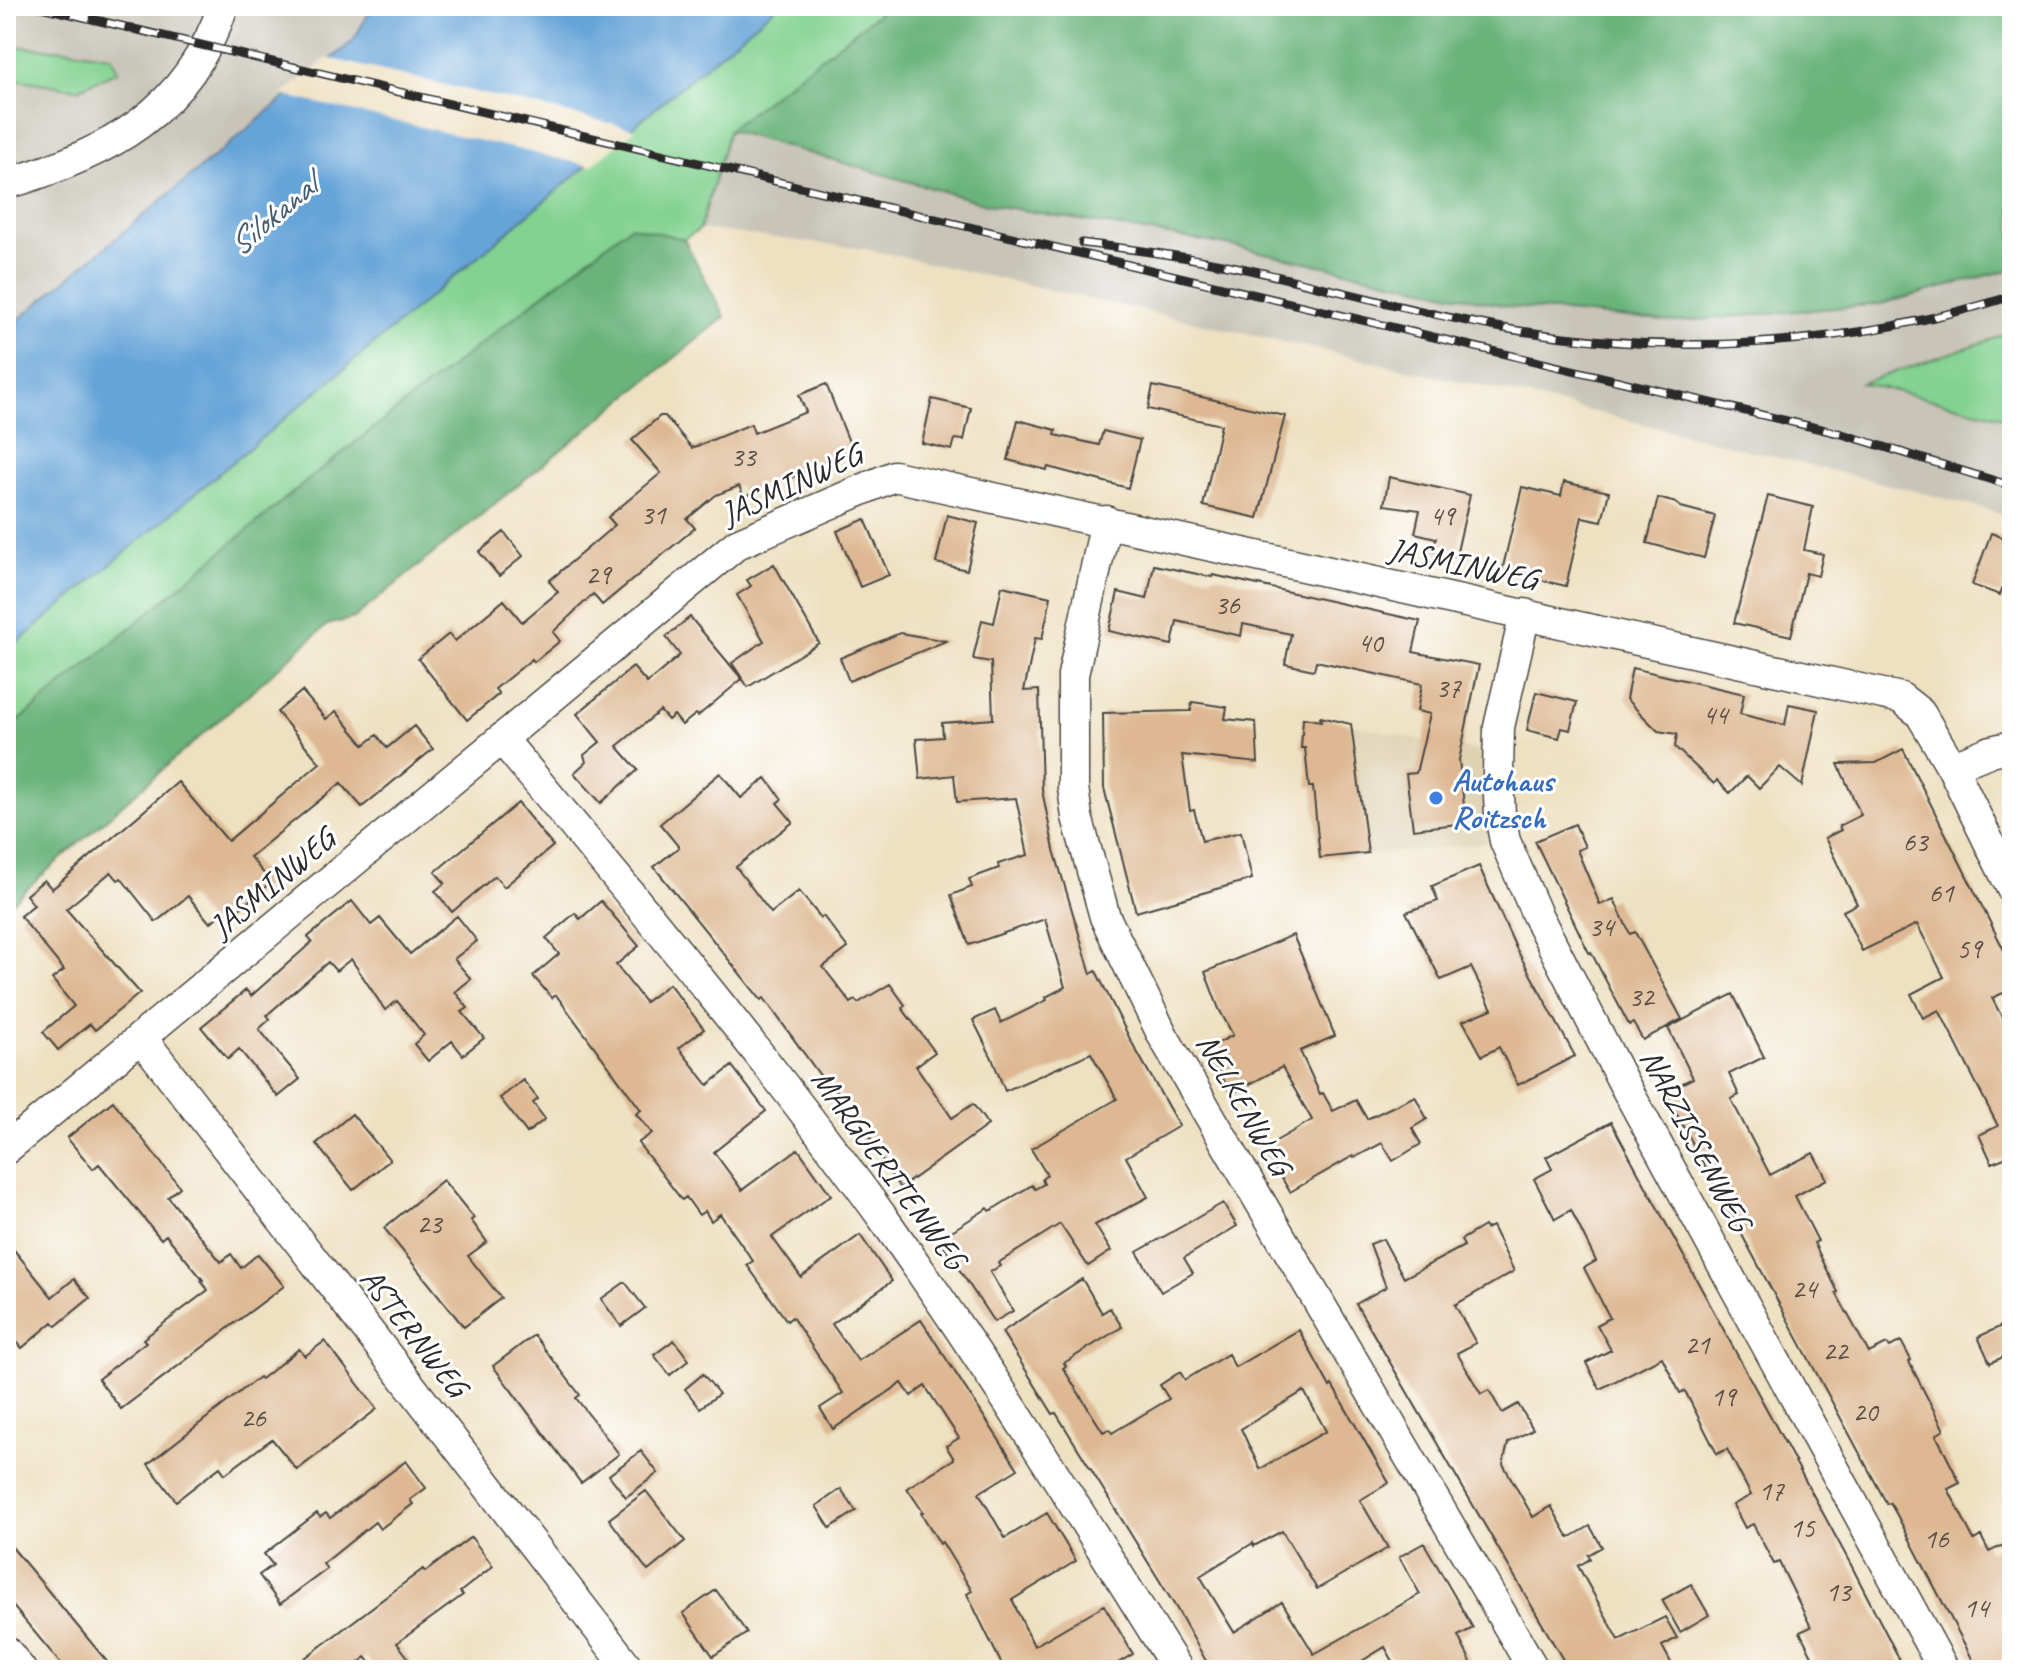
<svg xmlns="http://www.w3.org/2000/svg" width="2018" height="1676" font-family="Caveat,sans-serif">
<style>
.built{fill:#dfd3b4}
.industrial{fill:#c8c4b8}
.green{fill:#83d291;stroke:#577e5e;stroke-width:2}
.forest{fill:#6ab47b;stroke:#4a7053;stroke-width:2}
.water{fill:#66a4d8;stroke:#486882;stroke-width:2}
.pier{fill:#eee1c2}
.building{fill:#ddb892;fill-rule:evenodd}
.lines{fill:none;stroke-linecap:round;stroke-linejoin:round}
.minor-casing{stroke:#484642;stroke-width:33}
.minor{stroke:#fff;stroke-width:30}
.rail-casing{stroke:#2b2b2b;stroke-width:9}
.rail{stroke:#fff;stroke-width:6;stroke-dasharray:18;stroke-linecap:butt}
.shop-dot{fill:#3f7fe0;stroke:#fff;stroke-width:3}
.labels{text-anchor:middle;dominant-baseline:central;stroke-width:6;stroke-linejoin:round;paint-order:stroke}
.number-label{font-size:28px;fill:#584e45}
.street-label{font-size:32px;fill:#2b2b2b;stroke:#fff}
.shop-label{font-size:32px;font-weight:bold;fill:#366cbe;stroke:#fff;text-anchor:start}
.water-label{font-size:34px;font-style:italic;fill:#435b70;stroke:#fff}
</style>
<rect width="100%" height="100%" fill="#fff"/>
<filter id="ink" filterUnits="userSpaceOnUse"><feTurbulence type="fractalNoise" baseFrequency=".0125" numOctaves="2"/><feDisplacementMap in="SourceGraphic" scale="16" xChannelSelector="R" yChannelSelector="G"/><feConvolveMatrix kernelMatrix="1 2 1 2 8 2 1 2 1" color-interpolation-filters="sRGB"/></filter>
<filter id="wash" filterUnits="userSpaceOnUse"><feTurbulence type="fractalNoise" baseFrequency=".006" numOctaves="4" result="noise"/><feDisplacementMap in="SourceGraphic" scale="32" xChannelSelector="R" yChannelSelector="G"/><feGaussianBlur stdDeviation="1.8" result="paint"/><feColorMatrix in="noise" values="0 0 0 0 0 0 0 0 0 0 0 0 0 0 0 0 0 1.4 0 .05"/><feComposite in="paint" operator="in"/></filter>
<g filter="url(#wash)">
<rect width="100%" height="100%" fill="#eee1c2"/>
<path class="built" d="M1319 717 1447 746 1484 751 1498 842 1336 859Z"/>
<path class="industrial" d="M6 6H379L367 16 353 41 6 330Z
M728 130 987 204 1232 246 1511 307 1673 322 1881 304 2012 269V330L1863 383 2012 419V518L1971 505 1562 404 866 249 700 229Z"/>
<path class="green" d="M777 6H888L729 130 700 229 684 239 630 226 298 488 6 732V652Z
M6 46 71 50 111 56 118 71 77 89 6 78Z
M2012 330V419L1862 383 1995 338Z"/>
<path class="forest" d="M888 6H2012V269L1881 304 1673 322 1511 307 1232 246 987 204 728 130Z
M630 226 684 239 725 317 354 618 327 625 6 907V732L298 488Z"/>
<path class="water" d="M379 6H777L6 652V330L353 41 367 16Z"/>
<path class="pier" d="M327 58 636 129 591 166 282 95Z"/>
<g id="blocks">
<path class="building" d="M826 384 853 452 744 497 739 486 716 495 687 519 695 528 602 605 593 594 553 632 560 641 534 662 532 659 495 689 499 694 467 720 418 659 449 634 455 641 504 600 522 622 558 592 549 581 615 525 608 517 661 473 632 440 660 416H665L692 448 751 424 754 433 806 412 799 395Z
M1153 386 1285 416 1258 518 1203 506 1221 425 1148 409Z
M932 399 971 408 964 440 955 439 952 450 922 443Z
M1018 420 1056 430 1055 435 1099 445 1103 431 1140 440 1128 488 1048 467 1047 470 1008 460Z
M1389 477 1470 495 1456 556 1433 551 1436 538 1415 533 1420 510 1384 505Z
M1564 482 1609 492 1602 521 1582 517 1566 586 1502 571 1522 487 1561 496Z
M1768 496 1813 507 1804 550 1823 554 1818 576 1806 573 1791 636 1734 623Z
M1658 498 1676 503 1681 507 1715 516 1704 558 1647 543Z
M947 515 978 523 967 570 936 563Z
M865 519 889 575 860 587 837 531Z
M504 532 523 556 499 576 479 552Z
M1991 533 2012 541V562L2000 595 1972 585Z
M774 564 819 643 748 687 732 663 764 641 737 595 751 586 747 580Z
M1154 565 1212 577 1213 575 1420 621 1413 652 1479 665 1459 760 1466 823 1413 829 1406 774 1416 773 1430 714 1417 711 1422 684 1316 661 1314 670 1285 664 1291 634 1243 624 1241 636 1177 621 1172 645 1109 631 1118 592 1147 599Z
M1002 586 1051 597 1042 639 1035 638 1024 691 1039 690 1042 790 1054 850 1091 974 1096 971 1131 1041 1179 1126 1126 1157 1148 1197 1095 1225 1111 1251 1088 1266 1060 1224 998 1263 1000 1266 990 1272 1013 1311 994 1322 939 1239 988 1208 990 1211 1032 1185 1035 1189 1044 1184 1042 1179 1047 1175 1031 1149 1117 1099 1091 1053 1005 1091 991 1056 973 1020 995 1010 1001 1023 1047 1000 1046 997 1065 987 1045 919 969 945 951 895 972 887 969 879 999 868 998 864 1028 855 1016 798 957 802 954 775 920 779 916 739 943 737 942 723 993 719 991 662 973 659 982 620 994 623Z
M690 617 742 679 698 716 696 714 682 725 674 715 668 720 660 711 617 746 638 770 601 803 574 773 586 762 584 755 600 742 577 714 633 667 647 683 680 655 666 637Z
M900 633 946 641 849 681 840 658Z
M1632 668 1744 694 1740 714 1785 725 1789 704 1818 710 1802 786 1780 767 1759 788 1747 776 1730 793 1717 780 1714 784 1675 747 1677 734 1658 731 1626 699Z
M302 691 326 719 336 711 364 745 377 735 387 748 414 726 433 749 362 807 341 783 289 825 250 857 271 882 229 918 223 912 210 923 188 896 156 922 121 878 118 880 111 872 66 909 140 993 95 1030 90 1024 58 1050 43 1032 74 1006 52 979 64 970 20 916 34 905 26 895 44 880 52 889 178 782 228 841 320 763 277 712Z
M1536 692 1577 702 1570 730 1562 728 1559 738 1527 730Z
M1192 702 1227 707 1225 719 1256 722 1258 763 1182 755 1190 811 1194 810 1202 841 1241 832 1252 879 1136 912 1104 788 1103 713 1191 711Z
M1320 717 1351 724 1368 853 1320 858 1313 787H1309L1305 748H1301L1303 718 1321 721Z
M1903 749 2012 966V989L1992 998 2012 1037V1155L1992 1163 1979 1135 1998 1126 1939 1010 1923 1018 1911 994 1944 977 1917 924 1862 951 1843 911 1857 904 1825 838 1841 830 1839 826 1861 815 1838 764 1876 763Z
M720 773 741 798 766 778 782 799 777 803 793 822 736 867 771 913 799 891 821 918 823 916 848 948 823 967 851 1003 855 1000 858 1003 890 984 905 1005 902 1008 935 1052 916 1066 952 1118 973 1104 988 1125 900 1188 869 1141 872 1140 836 1089 832 1092 764 998 761 1000 654 867 679 847 660 824Z
M518 803 553 846 504 887 495 876 452 912 435 891 445 883 435 872Z
M1575 824 1585 847 1577 850 1600 905 1614 899 1630 934 1635 932 1682 1019 1643 1040 1633 1023 1629 1025 1591 952 1589 953 1535 841Z
M1479 866 1516 948 1575 1056 1518 1085 1499 1047 1482 1056 1463 1021 1492 1009 1471 967 1441 980 1406 912 1438 901 1432 886Z
M352 901 371 925 380 918 410 954 457 916 477 941 454 959 471 979 455 992 468 1008 462 1012 484 1038 463 1055 452 1041 428 1061 414 1044 424 1035 397 1001 385 1010 351 959 336 971 328 962 267 1015 270 1019 259 1029 300 1079 278 1097 239 1049 228 1059 201 1027 246 990 251 996 312 942 308 937Z
M601 901 639 946 616 965 645 1002 669 984 704 1029 679 1048 708 1085 732 1066 766 1111 714 1152 742 1190 798 1149 831 1195 772 1237 801 1277 860 1235 892 1281 832 1324 858 1361 921 1320 1018 1469 979 1493 1005 1538 1047 1513 1076 1561 1012 1600 1034 1646 1104 1605 1133 1654 1106 1670H994L1002 1665 967 1594 972 1591 942 1542 940 1544 921 1513 923 1512 907 1488 954 1459 946 1446 959 1438 925 1386 911 1396 902 1383 833 1429 820 1408 843 1393 792 1317 787 1321 747 1265 753 1261 720 1214 711 1221 705 1211 699 1215 686 1197 682 1200 638 1143 652 1133 636 1114 641 1110 556 995 552 998 533 976 559 954 546 938 575 913 580 919Z
M1293 935 1335 1036 1300 1051 1320 1094 1323 1093 1333 1111 1356 1100 1367 1119 1415 1096 1427 1119 1412 1128 1421 1144 1393 1161 1382 1143 1354 1158 1353 1156 1290 1192 1264 1148 1312 1120 1282 1067 1231 1094 1207 1049 1233 1035 1219 1009 1205 972Z
M1733 994 1764 1057 1729 1074 1739 1095 1731 1099 1770 1175 1813 1153 1827 1179 1795 1196 1818 1241 1814 1243 1838 1292 1836 1293 1869 1353 1887 1344 1890 1347 1901 1341 1911 1360 1909 1362 1944 1430 1936 1435 1960 1483 1948 1489 1974 1540 1981 1536 1989 1552 2012 1541V1670H1978L1897 1515 1890 1503 1887 1504 1665 1092 1693 1078 1668 1028Z
M523 1080 538 1099 533 1103 545 1119 527 1133 500 1098Z
M113 1101 180 1187 168 1197 221 1262 231 1254 241 1268 258 1254 284 1286 121 1409 98 1379 146 1342 143 1339 208 1290 201 1281 203 1280 166 1235 161 1239 99 1164 93 1169 67 1138Z
M352 1114 390 1160 353 1190 316 1144Z
M1611 1122 1850 1563 1905 1670H1819L1800 1632 1811 1627 1779 1562 1774 1564 1753 1524 1745 1528 1733 1505 1751 1495 1727 1449 1717 1454 1685 1391 1680 1393 1662 1357 1600 1389 1586 1363 1611 1350 1597 1325 1610 1318 1584 1268 1596 1261 1571 1210 1555 1219 1534 1179 1552 1169 1546 1157Z
M443 1180 474 1218 471 1220 487 1242 468 1256 501 1298 464 1327 384 1228Z
M1223 1203 1237 1226 1184 1258 1193 1273 1161 1292 1137 1252Z
M1484 1226 1486 1229 1492 1226 1514 1271 1455 1305 1476 1343 1457 1353 1481 1394 1489 1390 1502 1413 1518 1404 1533 1429 1508 1443 1503 1464 1533 1517 1551 1506 1569 1538 1590 1526 1602 1547 1588 1555 1590 1559 1578 1566 1619 1640 1665 1617 1677 1638 1662 1646 1675 1670H1569L1356 1304 1386 1287 1370 1244 1383 1239 1404 1278 1464 1246 1461 1240Z
M6 1240 52 1297 74 1279 90 1298 56 1326 53 1322 22 1348 6 1329Z
M1082 1279 1102 1313 1110 1308 1122 1327 1064 1363 1066 1366 1063 1368 1103 1432 1109 1429 1112 1433 1169 1399 1160 1385 1180 1372 1185 1380 1228 1354 1235 1367 1299 1330 1330 1387 1332 1385 1389 1483 1360 1500 1388 1548 1317 1589 1282 1531 1254 1546 1253 1543 1200 1576 1234 1632 1282 1602 1314 1654 1420 1594 1399 1557 1424 1543 1473 1628 1458 1636 1475 1670H1398L1385 1647 1347 1670H1211L1177 1609 1056 1413 1053 1414 1002 1332ZM1304 1391 1326 1431 1260 1469 1241 1429Z
M625 1282 645 1308 621 1326 601 1299Z
M2012 1321V1353L1990 1363 1978 1337Z
M534 1335 580 1395 576 1398 619 1454 581 1483 493 1366Z
M674 1340 689 1360 670 1375 654 1355Z
M325 1341 377 1409 297 1470 272 1439 225 1474 220 1467 176 1501 148 1464 259 1377 261 1379 299 1349 305 1356Z
M703 1374 719 1394 700 1408 685 1389Z
M641 1451 658 1473 626 1497 609 1475Z
M406 1461 426 1488 410 1500 413 1504 380 1529 375 1522 323 1564 327 1569 280 1604 259 1575 273 1565 264 1554 317 1513 320 1517 326 1513 330 1518Z
M841 1489 856 1511 830 1528 816 1506Z
M646 1491 685 1541 648 1571 609 1519Z
M471 1537 493 1566 460 1592 463 1595 397 1643 410 1660 397 1670H377L366 1657 349 1670H289L423 1569 425 1572Z
M6 1540 114 1670H66L6 1598Z
M1691 1584 1709 1615 1680 1632 1662 1600Z
M716 1590 747 1633 713 1656 683 1613Z"/>
</g>
</g>
<g filter="url(#ink)">
<use href="#blocks" fill-opacity="0" stroke="#484642" stroke-width="2"/>
<g class="lines">
<g class="minor-casing">
<path id="minor" d="M6 184C108 154 188 112 223 6
M1106 521 1073 675V787L1077 817 1105 917 1163 1036 1534 1670
M1525 614 1499 727 1498 775 1500 815 1505 841 1537 915 1624 1084 1944 1670
M502 739C634 898 767 1057 888 1225 991 1370 1084 1520 1178 1670
M1952 767 1991 751 2012 746
M141 1037 630 1670
M6 1149 737 544 894 476 1901 698 1920 713 1952 767 2012 889
M6 1651 21 1670"/>
</g>
<use href="#minor" class="minor"/>
<g class="rail-casing">
<path id="rail" d="M37 6 1842 434 2012 486
M1082 243C1132 249 1182 256 1232 266 1320 285 1408 311 1497 327 1668 358 1847 348 2012 296"/>
</g>
<use href="#rail" class="rail"/>
</g>
</g>
<circle class="shop-dot" cx="1436" cy="798" r="8"/>
<g class="labels">
<g class="number-label">
<text x="743" y="456">33</text>
<text x="653" y="514">31</text>
<text x="1442" y="515">49</text>
<text x="598" y="574">29</text>
<text x="1227" y="604">36</text>
<text x="1370" y="642">40</text>
<text x="1448" y="687">37</text>
<text x="1715" y="714">44</text>
<text x="1915" y="841">63</text>
<text x="1941" y="892">61</text>
<text x="1601" y="926">34</text>
<text x="1969" y="948">59</text>
<text x="1641" y="996">32</text>
<text x="429" y="1223">23</text>
<text x="1804" y="1288">24</text>
<text x="1697" y="1344">21</text>
<text x="1835" y="1350">22</text>
<text x="1723" y="1396">19</text>
<text x="1865" y="1411">20</text>
<text x="253" y="1417">26</text>
<text x="1771" y="1490">17</text>
<text x="1802" y="1527">15</text>
<text x="1936" y="1538">16</text>
<text x="1838" y="1591">13</text>
<text x="1976" y="1607">14</text>
</g>
<g class="street-label">
<text transform="translate(791 484) rotate(-25)">JASMINWEG</text>
<text transform="translate(1463 564) rotate(12)">JASMINWEG</text>
<text transform="translate(272 883) rotate(-40)">JASMINWEG</text>
<text transform="translate(1244 1104) rotate(60)">NELKENWEG</text>
<text transform="translate(1696 1140) rotate(62)">NARZISSENWEG</text>
<text transform="translate(889 1169) rotate(54)">MARGUERITENWEG</text>
<text transform="translate(414 1332) rotate(52)">ASTERNWEG</text>
</g>
<g class="shop-label">
<text x="1452" y="780">Autohaus<tspan x="1452" dy="37">Roitzsch</tspan></text>
</g>
<g class="water-label">
<text transform="translate(272 215) rotate(-40)">Silokanal</text>
</g>
</g>
<rect width="2018" height="1676" fill="none" stroke="#fff" stroke-width="32"/>
</svg>
